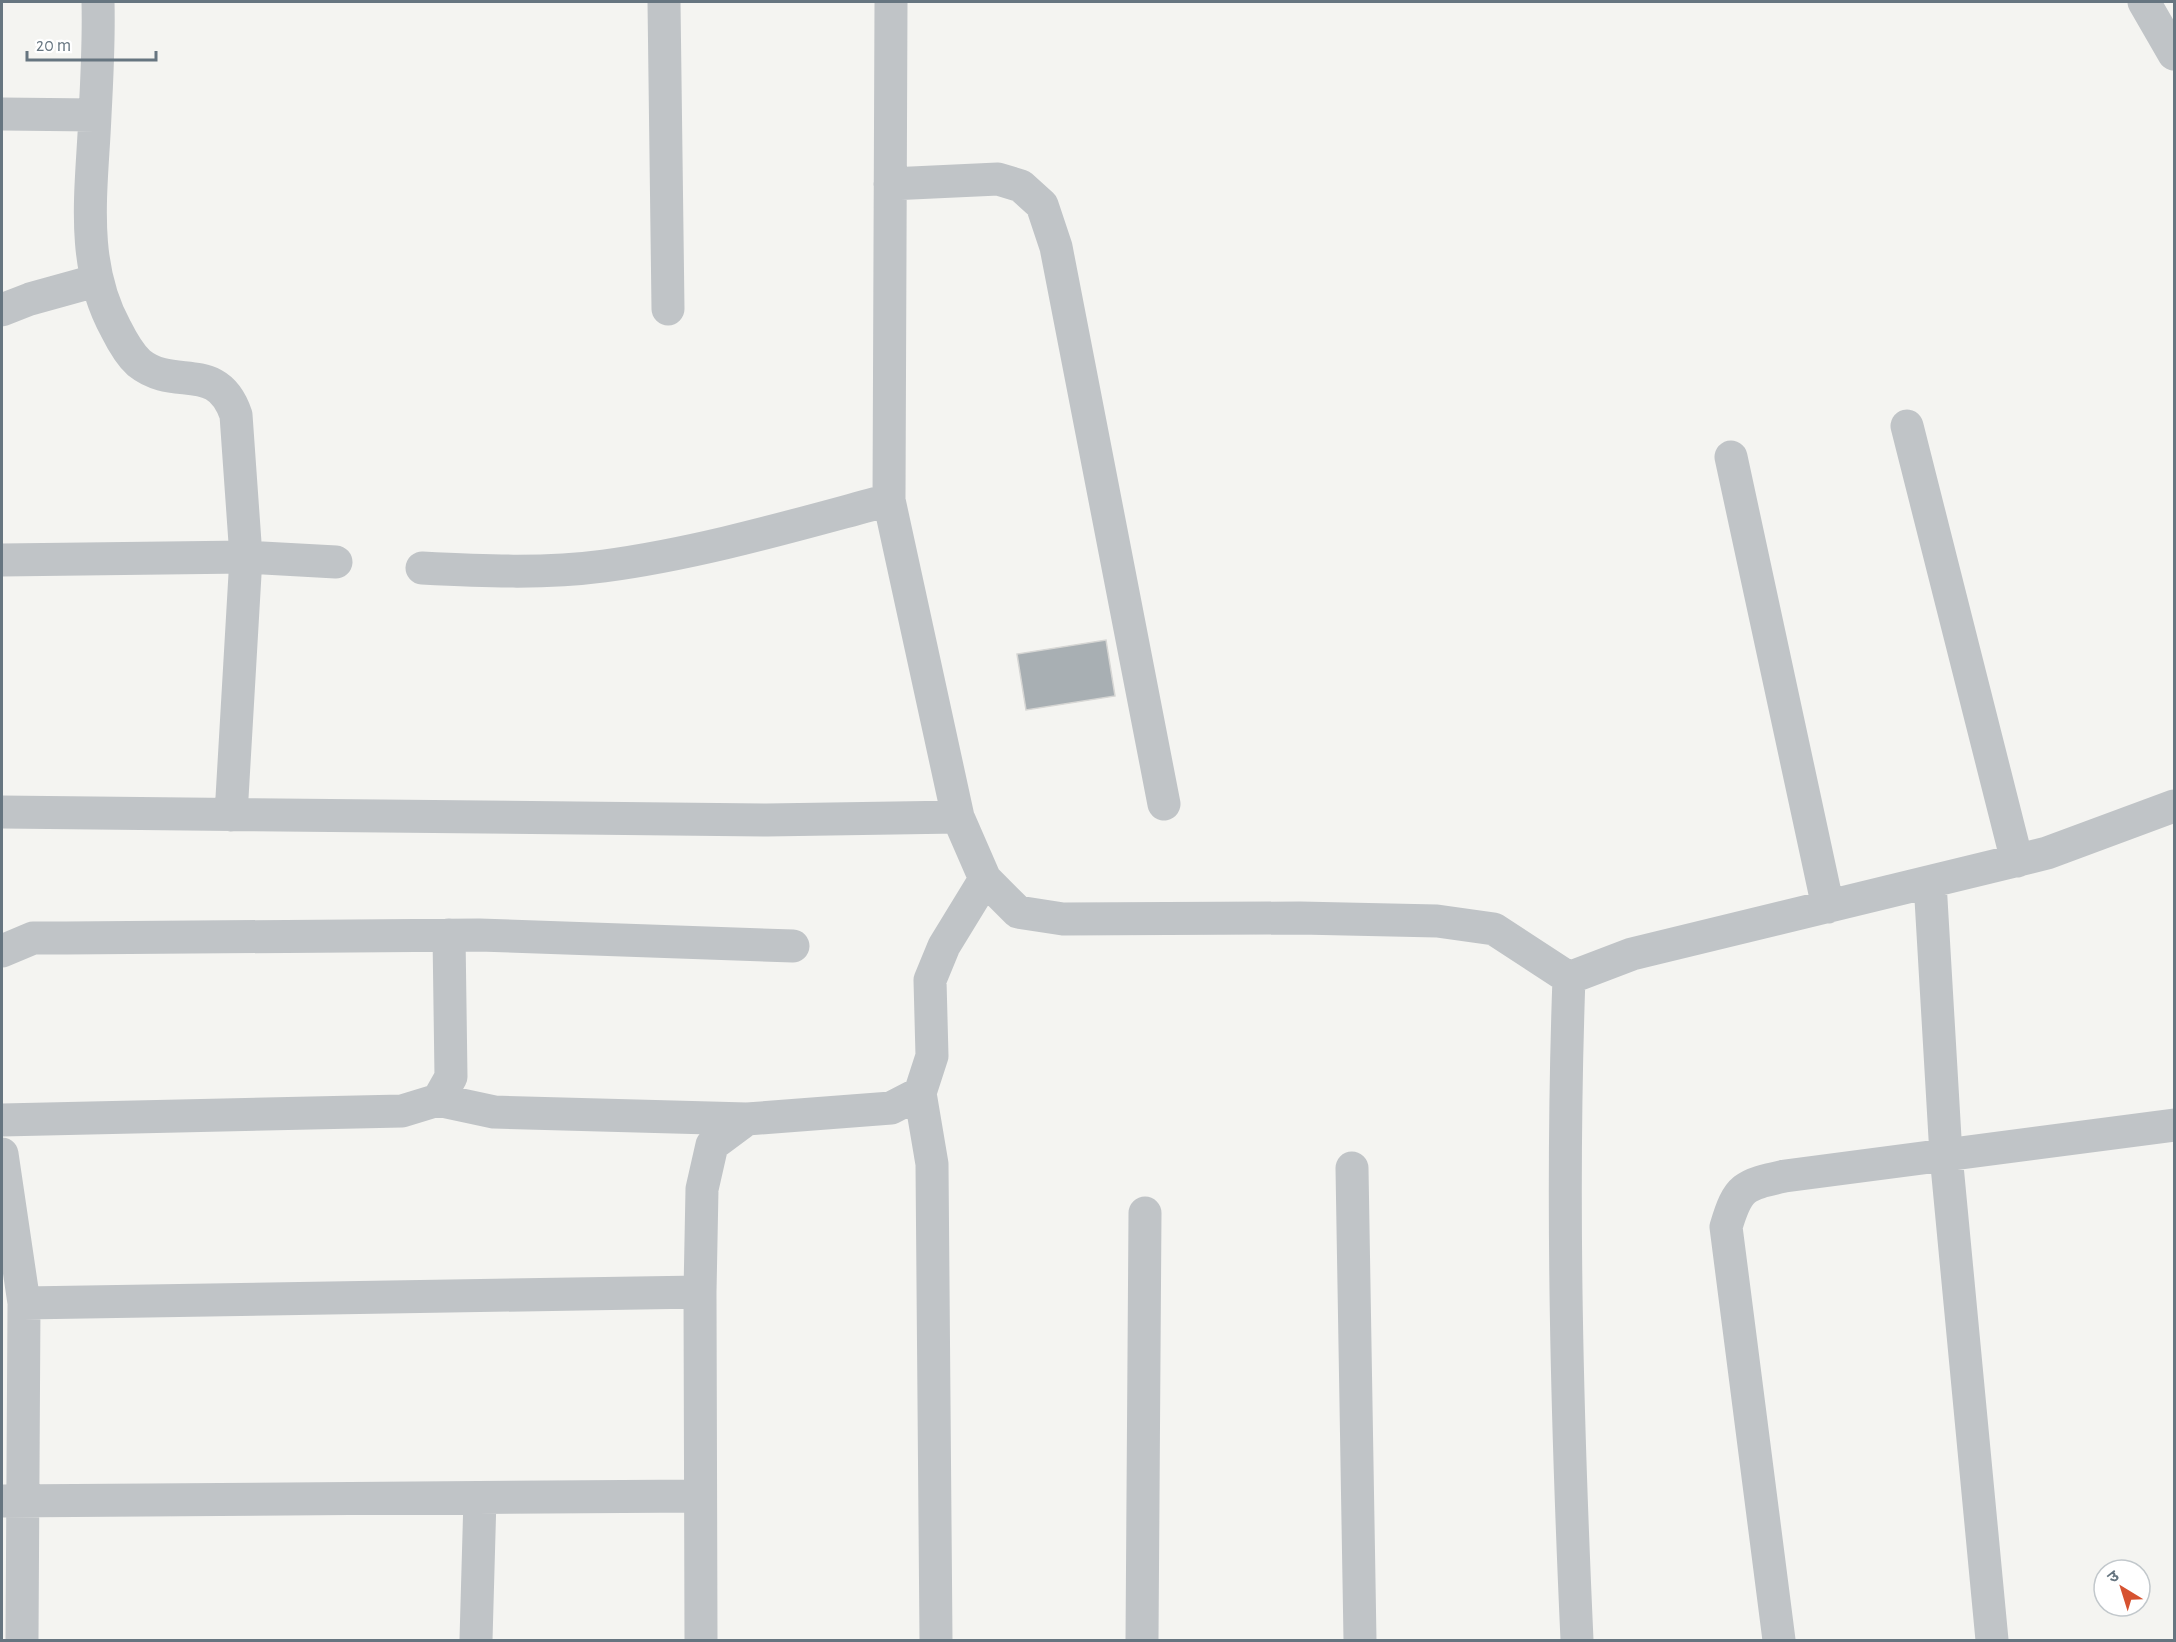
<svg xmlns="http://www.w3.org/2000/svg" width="2176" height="1642" font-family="'Alegreya Sans','Noto Sans Devanagari',sans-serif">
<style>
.building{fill:#a8afb3;stroke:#d6d6d4;stroke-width:1.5}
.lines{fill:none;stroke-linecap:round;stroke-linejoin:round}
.minor{stroke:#c0c4c7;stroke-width:33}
</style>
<rect width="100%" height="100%" fill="#f4f4f1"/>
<path class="building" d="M1106 640 1115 696 1026 710 1017 654Z"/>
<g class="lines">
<path class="minor" d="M98 2C99 39 97 78 95 115 92 189 79 262 116 329 122 341 129 354 139 363 175 392 217 359 236 415L246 557 231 815
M664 2 668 309
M891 2 889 500 958 817 985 879 1018 912 1063 919 1300 918 1437 921 1494 929 1569 978
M2144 2 2174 54
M2 114 95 115
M890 184 998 179 1021 186 1042 205 1056 247 1164 804
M2 310 30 299 95 281
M1907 426 2017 861
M1731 457 1828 907
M2 560 246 557 336 562
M422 568C481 571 545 574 604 566 701 553 795 525 889 500
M2 812 767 820 958 817
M1930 882 1946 1155 1992 1640
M2 951 33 938H66L479 935 793 946
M920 1093 932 1164 936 1640
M438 1100 494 1112 747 1119
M2 1120 402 1111 438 1100 451 1077 449 935
M2 1154 24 1303 22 1640
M1352 1168 1360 1640
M24 1303 700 1292
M2 1501 699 1496
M476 1640 480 1498
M701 1640 700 1292 702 1189 712 1145 747 1119 891 1108 920 1093 932 1056 930 980 944 946 985 879
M1142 1640 1145 1213
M1577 1640C1567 1420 1561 1198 1569 978L1632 954 2047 853 2174 806
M1779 1640 1726 1227C1738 1186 1744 1185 1785 1176L2174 1125"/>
</g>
<rect width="2176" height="1642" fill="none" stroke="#667580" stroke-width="6"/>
<g transform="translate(2122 1588) rotate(322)"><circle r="28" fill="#ffffff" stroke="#c2c8cc" stroke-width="1.5"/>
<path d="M0-4.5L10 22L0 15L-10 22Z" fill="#d65230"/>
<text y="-9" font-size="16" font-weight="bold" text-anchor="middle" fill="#667580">उ</text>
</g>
<path d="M27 51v9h129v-9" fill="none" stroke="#667580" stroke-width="3"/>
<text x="36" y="51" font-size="18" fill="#667580" stroke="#ffffff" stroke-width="4.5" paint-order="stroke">20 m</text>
</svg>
